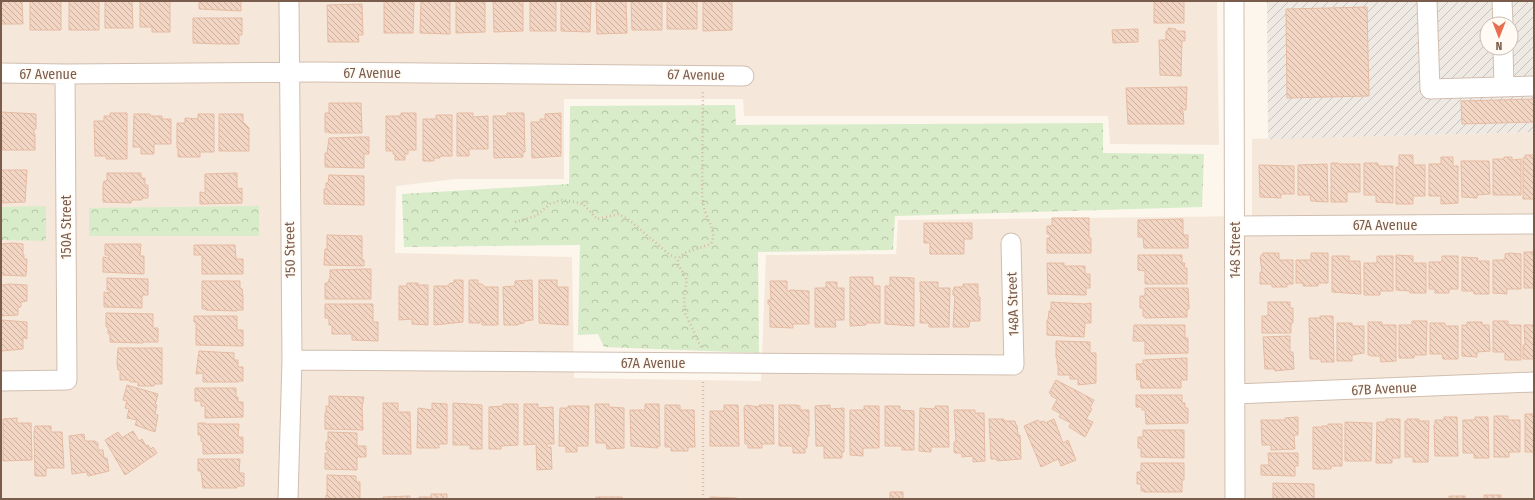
<svg xmlns="http://www.w3.org/2000/svg" width="1535" height="500" font-family="'Fira Sans Condensed',sans-serif">
<style>
.residential{fill:#f5e8da}
.industrial{fill:url(#industrial-furrows);fill-rule:evenodd}
.forest{fill:url(#forest-crowns)}
.building{fill:url(#building-back-hatch);stroke:#e6bba3}
.lines{fill:none;stroke-linecap:round;stroke-linejoin:round}
.minor-casing{stroke:#d1beb0;stroke-width:21}
.path{stroke:#d9b8a5;stroke-width:2.5;stroke-dasharray:1 3;stroke-linecap:butt}
.minor{stroke:#fff;stroke-width:19}
.labels{text-anchor:middle;dominant-baseline:central;stroke-width:3;stroke-linejoin:round;paint-order:stroke}
.street-label{font-size:14px;fill:#7a5c4d;stroke:#fffaf3}
</style>
<defs>
<pattern id="industrial-furrows" width="10" height="10" patternUnits="userSpaceOnUse"><rect width="10" height="10" fill="#efe9e4"/><path d="M-1 1l2-2M0 10L10 0M9 11l2-2" fill="none" stroke="#c7c0bb"/></pattern>
<pattern id="forest-crowns" width="20" height="18" patternUnits="userSpaceOnUse"><rect width="20" height="18" fill="#d8ecc9"/><path d="M2 6a3 3 0 1 1 6 0M12 15a3 3 0 1 1 6 0" fill="none" stroke="#b4c2a5"/></pattern>
<pattern id="building-back-hatch" width="6" height="6" patternUnits="userSpaceOnUse"><rect width="6" height="6" fill="#f3d5c3"/><path d="M-1 5l2 2M0 0l6 6M5-1l2 2" fill="none" stroke="#cab0a1"/></pattern>
</defs>
<rect width="100%" height="100%" fill="#fdf6ec"/>
<path class="residential" d="M1 1H1217L1219 145 1110 144 1108 116H744L743 99H564V179H456L396 186 395 253 572 257 574 378 761 381 766 255 896 254 898 220 1252 216V139L1534 132V499H1Z"/>
<path class="industrial" d="M1267 1H1534V132L1268 139ZM1487 24H1511V48H1487Z"/>
<path class="forest" d="M735 105 736 125 1103 123V153L1204 154 1202 207 895 216 893 250 758 252 759 353 604 347 598 334 578 335 580 245 404 247 402 194 569 184 570 106Z
M46 206V241L1 240V207Z
M259 206V236H89V208Z"/>
<path class="building" d="M1 1H22L23 24H1Z
M30 1H61V30H30Z
M69 1H99V30H69Z
M105 1H132L133 28H105Z
M140 1H170V32H152V27H140Z
M199 1H241V11L199 9Z
M384 1H414L413 33H384Z
M421 1H450V34L420 33Z
M456 1H485V32L456 33Z
M493 1H523V31L494 32Z
M530 1H556V31H530Z
M561 1H591L590 32 561 31Z
M596 1H626L627 33 597 34Z
M631 1H662V30H632Z
M667 1H697V29H667Z
M703 1H732V30L703 31Z
M1154 1H1184V23H1154Z
M362 4 363 35H358L359 42H328L327 5Z
M1367 7 1369 96 1287 98 1286 9Z
M193 18H242V35H239V44H223V43H221V44L193 43Z
M1168 28 1176 29V31H1185V41H1182L1181 76 1160 75 1159 40H1166V31H1168Z
M1138 29V42L1113 43 1112 30Z
M1187 87 1186 110 1180 109V111H1183L1184 124H1128L1126 88Z
M1534 99V122L1462 124 1461 101Z
M329 103H361L362 133H329V132H325V113H329Z
M1 112 36 114V129H34V134H35V150H2Z
M110 113H127V159H106V156H95L94 121H104V116H110Z
M401 113H416V150H408V154H405V160H395V154H393V151H386V116H401Z
M457 113H473V117L488 116V149H469V156H457Z
M507 113H524L525 152H523V157L494 158 493 116H507Z
M561 113V156L532 158 531 122H540V119H545V114Z
M134 114H150V116H162V119H171V144H154V154H141V147H133V144Z
M198 114H214V152H200V157H178V148H177V123H185V118L198 119Z
M219 114H243V122L249 128V151H219Z
M436 115H452V156H440V158H434V161H423V119H436Z
M361 137H369V154H364V168L325 167V153H327L329 138Z
M1399 155H1413V165H1425V196H1413V204H1396V167H1399Z
M1525 155H1534V199H1523V158H1525Z
M1441 157H1453V166H1458V203L1441 204V196H1429V164H1441Z
M1504 157H1512V160L1521 159V195H1493V159H1504Z
M1461 161H1489L1490 194 1477 195V198L1462 197Z
M1331 163H1338V164H1360V192H1347V202H1331V186H1332L1331 184Z
M1364 163H1378V166H1393V203L1376 202V195H1364Z
M1327 164 1328 202 1311 201 1310 195H1298V165Z
M1259 165 1294 166V194H1281V198L1260 197Z
M1 170H27L25 202 1 203Z
M107 173H141V178H145V185H148V198H142V200H132L131 203 103 202V186L104 181H107Z
M237 173V189L242 188V203L200 204V192L205 193V174Z
M329 175 364 176V205L324 204V189H326V183H328Z
M1052 218H1089V238H1091V253H1047V238H1050V234H1047V226H1052Z
M1183 219V233L1184 235H1188V248H1144L1143 237H1138V220Z
M924 223H972V239H964V254H930V243H924Z
M327 235 362 236V260H364V266L324 265 325 249H327Z
M13 243 23 244V255H24V259H27L26 276 1 275V244Z
M105 244H141L140 256H144V274L103 272V257L109 258V255H105Z
M194 245H235L236 259H243V274H202V255H194Z
M1524 252H1534V288H1524Z
M1263 253H1279V260H1293V284H1287V287H1272V284H1260V272H1262L1260 257Z
M1311 253H1328V283H1318V286H1303V283H1296V260H1311Z
M1510 253 1521 254V289H1507V294L1493 293V260H1505V254Z
M1138 255H1182V263H1185L1184 268H1187V284H1145V271L1138 270Z
M1396 255 1413 256V263H1426V293H1410V291L1396 290Z
M1332 256H1349V261H1360L1361 294 1332 292Z
M1377 256H1393V291H1380V295H1364V263H1377Z
M1442 256H1458V289H1449V293H1435V289H1429V262H1442Z
M1462 257 1478 258 1477 261H1489V294H1474V291H1462Z
M1047 263H1064V266H1085V274H1090V288H1086V295L1048 294Z
M364 269H371V299H325V283H328L329 279H330V270Z
M850 277H873V286H880V323H866V325L850 326Z
M890 277 914 278V326L885 324V286H890Z
M107 278 148 279V295H142V308L104 307V292L110 293V290H107Z
M454 280H463V322L434 325V286H447L450 283H454Z
M469 280H478V284H482L485 287H498V325H482V320H480V323H469Z
M532 280 533 320 524 321V323L518 324V325H504L503 287 515 286V281Z
M539 280H557V287H568V325L539 323Z
M202 281H240V288L242 289 243 296V310H237V311L206 310V309H202Z
M770 281H787V291H790V290L809 291V324H793V328L770 327V305L768 304V300H771Z
M826 282H837V288H844V320H835L836 327H815V288H826Z
M920 282H938V288H950L949 327H929V323H920L921 292H920Z
M407 283H418V285H428V325L412 324V319L399 320V286H407Z
M10 284 27 285V301L21 302V307H18V315L1 316V285Z
M963 284H978V297H980V321H970L969 327H953L955 295H953V290H954V287H963Z
M1145 288H1188L1189 309H1187V317L1145 318V316H1143V308H1140V296H1145Z
M1051 302 1085 304 1091 303V323H1085L1084 337 1047 335V320H1048L1049 311H1051Z
M1268 302H1290V308H1293V323H1291V333H1262V316H1268Z
M325 304H373V322H378V341L352 340V334H332V325H329V318H325Z
M106 313 153 314V328H158V342H143V343L110 342V334H108V327H106Z
M194 316H237V330H243V346L196 345V322H194Z
M1320 316H1333L1334 362H1321V359H1310L1309 318H1320Z
M1 320 27 322V339L23 337V349L1 351Z
M1412 321H1427L1426 355H1414V358H1399V325H1412Z
M1493 321H1508V325H1521V360H1505V352H1493Z
M1368 322H1382V325H1396V361L1381 362 1380 356H1371V355H1368Z
M1467 322H1482V325H1489L1490 351 1477 352V357L1462 356V325H1467Z
M1337 323H1352V326H1364V353L1352 355V361H1337Z
M1430 323H1445V326H1458V359H1443L1442 354H1430Z
M1134 325H1185V338H1188V353L1145 354V341H1133Z
M1524 325H1534V359H1523V345H1525Z
M1290 336V352H1293L1294 369 1275 371V369H1265L1263 337Z
M1056 341 1090 342V353H1096V383L1078 385V379H1070V375H1058V364H1057V358H1056Z
M118 348H162V384H154V386H138V382H130V380H120V370H118L117 363Z
M199 351 234 353V360H238V367H243V381H238V382H203V373L196 374Z
M1187 358V380H1181V388H1141L1140 379 1137 380 1136 364H1143V360Z
M1056 380 1094 400 1090 408 1092 409 1086 419 1093 422 1085 437 1069 427 1071 423 1059 417 1061 414 1052 409 1057 399 1051 396 1052 394 1049 393Z
M127 385 158 394 155 405H157L155 414 158 415 155 432 135 425 137 420 127 418 129 409 125 408 127 401 123 400Z
M195 388H236V397H238V402H243V417L205 418V406H201V401H195Z
M1136 395H1182V403H1185V408H1188V423L1146 424 1145 410H1142V407H1136Z
M329 396 364 397 362 407 363 430 325 429V413H326V406H329Z
M383 403H398V412H410L411 454H383Z
M432 403 447 404V444H439V448H417L418 408 432 410Z
M453 403 482 405V449H470V445H453Z
M503 404H518V445L501 446V449H489V407L503 406Z
M524 404H538V408L553 407 554 444H547V447H551L552 469 537 470 536 444 524 445Z
M595 404H609V407L624 408V448L607 449 606 443H596Z
M645 404H659L660 446H657L658 448 631 446 630 410H645Z
M665 405H680V410H694L695 447H688V451H671V447H665Z
M724 405H738L739 446H710V411H724Z
M746 405 759 407V405H773L774 444H762V448H748V444H745L744 407Z
M779 405H796L800 406V410H809V436H807V448H805V453H793V446H779Z
M830 405V409L844 408V452H842V458H824V446H816L815 406Z
M568 406H589L588 446H577V452H566V446H559L560 408H568Z
M864 406H879V448H863V456L850 455V410H864Z
M885 406H900V410L914 411V450H902V446H885Z
M935 406H948L949 447H931V452L919 451 920 408 935 409Z
M954 410H975V413H984L985 461 973 462V456L962 457V453H955L954 452V442H956Z
M1525 414H1534V452H1525Z
M1494 416H1508V420H1520V452H1509V457H1494Z
M1298 417V435H1294L1295 449 1271 450V445H1262L1261 420H1285V418Z
M1444 417H1457L1458 456H1435L1434 425H1435V420H1444Z
M1475 417H1488L1489 458H1474V453H1463V420H1475Z
M17 418V423H31L32 460 3 461V419Z
M989 419H1004V421H1015L1016 425H1017L1018 435H1020L1021 459 997 461V459H991Z
M1054 419 1063 443 1068 440 1076 460 1061 466 1058 459 1041 467 1024 426 1038 420 1040 422 1044 421 1045 423Z
M1386 419H1400V458H1392V463H1376L1377 422H1386Z
M1407 419H1419V421H1429L1428 462H1413V457H1405V421H1407Z
M1345 422 1372 423 1371 461H1345Z
M198 423H205V424H239L238 437H243V453L203 454V442L201 441V435H198Z
M1328 424H1342V466H1331V469H1313V427H1322V426H1328Z
M35 426H51V432H62L64 468H46V476H35L34 434Z
M1143 430H1184V458L1141 457V448H1138V437H1143Z
M133 431 139 441 142 439 146 446 148 445 151 449 153 447 157 453 125 475 105 440 118 432 123 439V437Z
M328 432 357 433V446H366V457H357V470L325 469V453H328V450H326V442H328Z
M84 434 85 441H95L98 443V450H103L104 458H107L109 471 88 476 87 472 72 474 69 436Z
M1268 453H1298V466H1295V476L1261 475V465H1269Z
M198 459H240L239 473H244V486H237V488H203L201 471H198Z
M1141 463H1184V480H1182V492H1144V491H1141V484H1137V472H1141Z
M327 475 356 476V482H360V499H326V495H327Z
M1273 483 1314 484V499H1273Z
M890 492H903V499H890Z
M431 494H447V499H419V497H431Z
M1484 495H1501V499H1484Z
M410 496V499H383V497Z
M1449 496H1465V499H1449Z
M596 497H622V499H595Z
M710 497 737 498V499H710Z"/>
<g class="lines">
<g class="minor-casing">
<path id="minor" d="M1234 1 1235 499
M1427 1 1430 89 1534 86
M1502 1 1503 24
M1503 48 1504 87
M1 73 65 74 316 72 744 76
M1235 226 1534 224
M292 360 1014 365 1011 243
M1 381 67 380 65 74
M1235 394 1534 382
M288 499 292 360 289 1"/>
</g>
<path class="path" d="M515 222 536 216 550 204 561 200 576 202 584 205 597 219 619 214 628 219 670 255 678 259
M701 347 685 313 684 297 687 280 678 264V259L684 253 711 244C717 232 709 223 705 211 703 206 703 200 702 195L703 91
M703 499V379"/>
<use href="#minor" class="minor"/>
</g>
<g class="labels">
<g class="street-label">
<text x="372" y="73">67 Avenue</text>
<text x="48" y="74">67 Avenue</text>
<text transform="translate(696 75) rotate(1)">67 Avenue</text>
<text x="1385" y="225">67A Avenue</text>
<text transform="translate(66 227) rotate(-90)">150A Street</text>
<text transform="translate(290 250) rotate(-91)">150 Street</text>
<text transform="translate(1235 250) rotate(-90)">148 Street</text>
<text transform="translate(1013 304) rotate(-92)">148A Street</text>
<text x="653" y="363">67A Avenue</text>
<text transform="translate(1384 389) rotate(-3)">67B Avenue</text>
</g>
</g>
<rect width="1535" height="500" fill="none" stroke="#7a5c4d" stroke-width="4"/>
<g transform="translate(1499 36) rotate(180)"><circle r="19" fill="#fffaf3" stroke="#cabbb1"/>
<path d="M0-3L7 15L0 10L-7 15Z" fill="#e76f51"/>
<text y="-6" font-size="11" font-weight="bold" text-anchor="middle" fill="#7a5c4d">N</text>
</g>
</svg>
